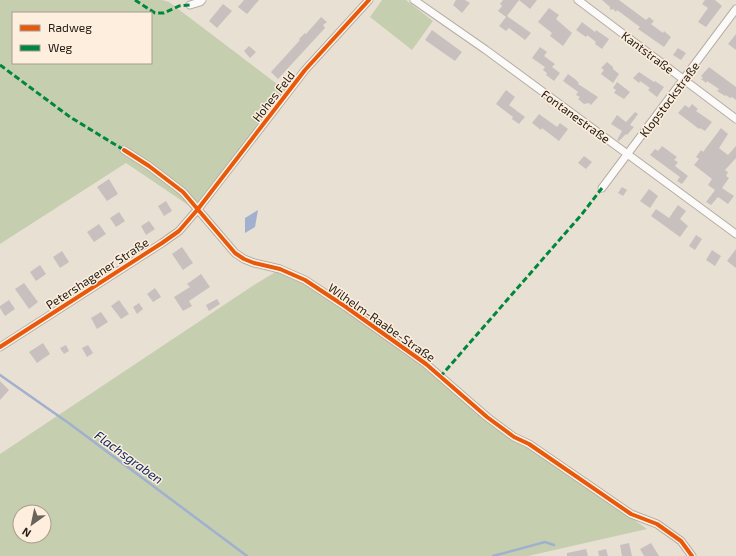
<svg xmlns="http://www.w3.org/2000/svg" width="736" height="556" font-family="'Exo 2',sans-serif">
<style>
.green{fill:#c5cfb0;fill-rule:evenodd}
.water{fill:#a0b0ce}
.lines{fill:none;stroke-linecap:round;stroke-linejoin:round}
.stream{stroke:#a0b0ce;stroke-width:2.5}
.building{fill:#c7c0be}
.minor-casing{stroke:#b5aea5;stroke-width:9}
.minor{stroke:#fcfaf9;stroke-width:7}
.quiet{stroke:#00873e;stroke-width:3;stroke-dasharray:6 3;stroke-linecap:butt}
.cycleway-casing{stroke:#fdeedd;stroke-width:6}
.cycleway{stroke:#e8590c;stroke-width:4}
.labels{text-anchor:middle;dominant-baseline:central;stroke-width:3;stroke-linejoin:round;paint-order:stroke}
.street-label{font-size:12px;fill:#262018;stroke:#fdeedd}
.water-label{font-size:13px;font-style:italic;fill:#0e2a64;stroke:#fdeedd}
</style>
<rect width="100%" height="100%" fill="#e9e0d4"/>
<path class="green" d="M0 0H162L169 2 285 90 194 209 126 163 0 244ZM13 13H151V63H13Z
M382 0H406L433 21 412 50 370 17Z
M277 271 304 282 647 529 528 556H0V454L254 285ZM20 512H44V536H20Z"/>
<path class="water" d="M258 210 255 227 245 233V218Z"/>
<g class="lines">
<path class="stream" d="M0 375 70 424 247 556
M493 556 545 542 554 545"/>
</g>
<path class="building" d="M244 0H259L247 14 238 7Z
M456 0H465L470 3 462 13 453 5Z
M503 0H537L530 9 519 0 507 16 531 33 525 40 509 28 506 31 499 26 506 17 498 11 502 6 500 4Z
M602 0H619L646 20 649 17 654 21 651 24 663 33 664 31 671 37 664 47 638 29 640 27 617 10 616 12 613 9 610 10V7Z
M705 0H715L722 6 706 27 698 22 708 8 702 4Z
M223 4 232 11 217 28 209 21Z
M549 8 559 15 556 19 572 33 563 46 550 36 552 33 538 22Z
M321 17 327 22 323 25 325 28 278 79 271 72 300 40 299 39 305 33 306 34Z
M582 22 595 32 596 30 609 39 602 49 595 44 596 42 587 35 586 37 576 30Z
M432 30 462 52 455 61 425 40Z
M736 34V50L728 44Z
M249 46 256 52 250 58 244 51Z
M540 47 547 52 544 56 555 64 552 67 560 73 554 81 546 75 547 73 543 70 545 67 532 58Z
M678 48 686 53 681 60 673 55Z
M607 62 613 67V69L619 74 613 83 601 74 604 70 601 68Z
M709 67 736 87V100L732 97 730 98 726 95 725 96 717 91 719 89 707 81 706 83 701 79 703 78 701 76Z
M639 72 654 82 655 81 664 87 657 97 648 90 650 88 640 81 639 83 633 78Z
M568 74 575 79 579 83 578 84 598 97 591 105 589 103 584 104 578 99 580 97 576 95 578 92 563 81Z
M617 82 630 92 624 99 614 93 616 90 613 88Z
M506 90 515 97 509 105 525 117 519 124 512 119 513 117 496 104Z
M692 104 698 109 696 111 712 122 705 131 700 128 699 129 678 113 685 105 689 108Z
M635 112 638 114 630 125 634 127 627 135 626 134 619 141 617 140 622 131 611 124 617 115 626 122Z
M539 114 557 127 560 123 568 129 559 141 542 128 541 130 532 123Z
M721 128 728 134 719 148 728 155 736 146V158L725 170 728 172 726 176 729 178 722 188 734 196 728 204 718 197 711 205 706 202 715 190 708 185 712 179 694 165 699 159 696 157 701 150 703 152Z
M662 146 677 157 674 160 678 162 675 166 688 176 682 184 677 181 680 177 650 155 655 149 658 151Z
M584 156 592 162 586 169 578 163Z
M109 179 118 194 107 201 97 187Z
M622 187 627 190 623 196 618 193Z
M649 189 658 196 650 208 640 201Z
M166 201 172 211 164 216 158 206Z
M678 205 686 211 680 219 688 226 680 237 651 216 656 209 669 218Z
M119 212 125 221 116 227 110 218Z
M149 221 155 229 146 235 141 226Z
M99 224 106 234 94 242 87 232Z
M696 235 702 239 695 250 689 246Z
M182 247 193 263 183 270 172 254Z
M736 249V268L727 261Z
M712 250 721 256 715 266 706 260Z
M62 251 69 262 60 268 53 257Z
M40 265 46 274 36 281 30 272Z
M201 274 210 287 189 301 192 306 183 311 174 297 190 287 187 284Z
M24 283 38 302 29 309 15 289Z
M155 288 161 297 153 302 147 294Z
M217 299 220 304 209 311 206 305Z
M9 300 15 309 5 316 0 308V306Z
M119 300 129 314 121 319 111 306Z
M139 303 143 309 137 314 133 307Z
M101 312 108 322 97 329 91 318Z
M43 343 50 354 37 363 29 352Z
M66 345 69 351 64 354 60 348Z
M88 345 93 353 87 357 82 348Z
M0 381 9 390 0 400Z
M629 543 632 556H622L620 545Z
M651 543 659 556H644L640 549Z
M586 549 588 556H567V553Z
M606 549 608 556H599L598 551Z"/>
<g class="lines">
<g class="minor-casing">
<path id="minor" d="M414 0 486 50 736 234
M578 0 736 119
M190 5 200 2 202 0
M124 150 149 166 183 192 235 253 244 259 254 263 280 269 305 280 346 307 426 364 487 417 514 437 529 444 631 514 657 524 681 541 692 556
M602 188 736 9
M0 347 162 243 179 231 198 209 305 70 369 0"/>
</g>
<use href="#minor" class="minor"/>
<path class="quiet" d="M135 0 155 13H164L179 6 190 5
M0 65 70 117 124 150
M440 377 582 214 602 188"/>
<g class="cycleway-casing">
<path id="cycleway" d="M124 150 149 166 183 192 235 253 244 259 254 263 280 269 305 280 346 307 426 364 487 417 514 437 529 444 631 514 657 524 681 541 692 556
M0 347 162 243 179 231 198 209 305 70 369 0"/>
</g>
<use href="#cycleway" class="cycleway"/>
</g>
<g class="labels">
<g class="street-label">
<text transform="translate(648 52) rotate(37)">Kantstraße</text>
<text transform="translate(273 96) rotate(-52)">Hohes Feld</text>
<text transform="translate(669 99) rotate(-53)">Klopstockstraße</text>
<text transform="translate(576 116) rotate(36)">Fontanestraße</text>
<text transform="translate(97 273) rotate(-33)">Petershagener Straße</text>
<text transform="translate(382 322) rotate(35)">Wilhelm-Raabe-Straße</text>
</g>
<g class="water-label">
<text transform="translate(129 457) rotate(36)">Flachsgraben</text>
</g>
</g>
<rect x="12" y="12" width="140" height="52" fill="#fdeedd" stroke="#a79c8e"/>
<rect x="20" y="25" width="20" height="6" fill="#e8590c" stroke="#a79c8e"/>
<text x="48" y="32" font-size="12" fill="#262018">Radweg</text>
<rect x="20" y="45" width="20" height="6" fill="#00873e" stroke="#a79c8e"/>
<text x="48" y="52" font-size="12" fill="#262018">Weg</text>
<g transform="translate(32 524) rotate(213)"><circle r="19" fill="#fdeedd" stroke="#a79c8e"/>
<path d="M0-3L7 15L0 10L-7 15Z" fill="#6a635a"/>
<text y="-6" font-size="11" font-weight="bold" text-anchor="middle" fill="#262018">N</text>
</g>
</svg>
